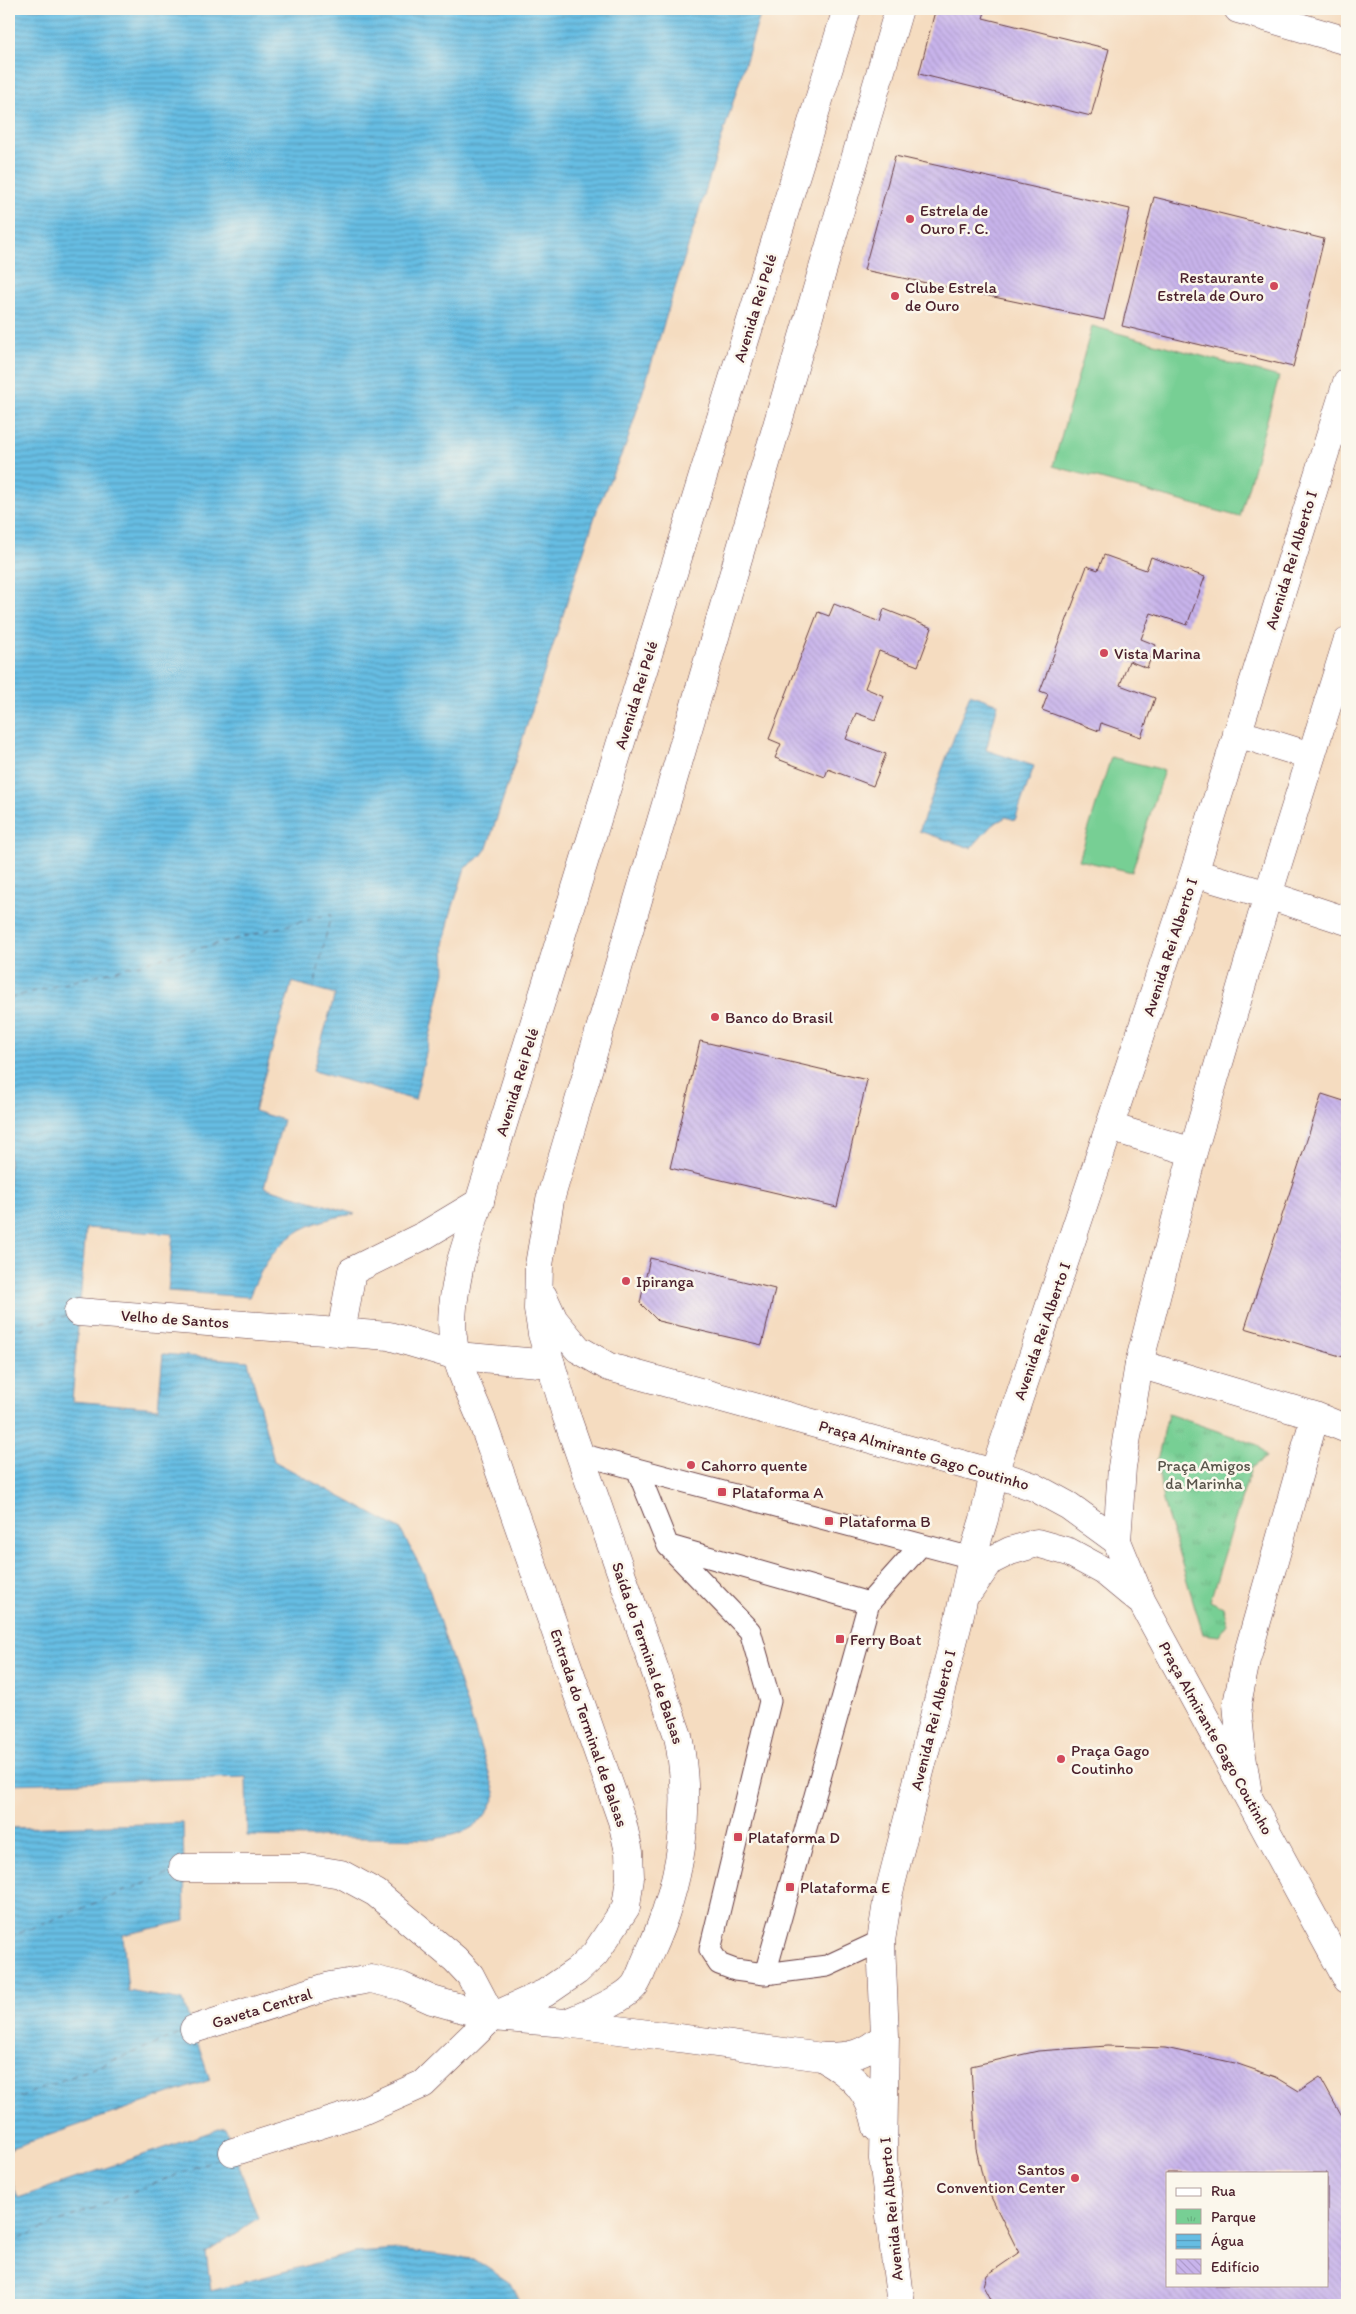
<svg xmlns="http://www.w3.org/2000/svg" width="1356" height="2314" font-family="Itim,sans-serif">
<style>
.park{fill:url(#park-tufts);stroke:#607760}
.pitch{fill:#77cf94;stroke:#607760}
.water{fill:url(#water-rules);stroke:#586e87}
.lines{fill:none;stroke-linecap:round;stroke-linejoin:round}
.ferry{stroke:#54566b;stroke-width:1;stroke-dasharray:6 5;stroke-linecap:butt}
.building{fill:url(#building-back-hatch);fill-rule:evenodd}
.lane-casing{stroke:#643b41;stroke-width:23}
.street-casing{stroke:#643b41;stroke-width:29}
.secondary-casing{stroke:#643b41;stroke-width:29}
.primary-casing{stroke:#643b41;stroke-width:29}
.lane{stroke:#fff;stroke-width:21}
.street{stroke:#fff;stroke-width:28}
.secondary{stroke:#fff;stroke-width:28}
.primary{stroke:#fff;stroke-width:28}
.poi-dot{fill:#d1495b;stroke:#fbf7ec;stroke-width:2}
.labels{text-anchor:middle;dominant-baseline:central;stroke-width:5;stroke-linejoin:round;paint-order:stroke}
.poi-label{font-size:16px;fill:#4a1f2b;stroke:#fbf7ec;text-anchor:start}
.street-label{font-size:16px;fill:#4a1f2b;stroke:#fbf7ec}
.park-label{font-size:16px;fill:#58544a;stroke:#fbf7ec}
</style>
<defs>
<pattern id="park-tufts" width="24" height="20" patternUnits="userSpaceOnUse" patternTransform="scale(1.25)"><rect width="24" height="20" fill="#77cf94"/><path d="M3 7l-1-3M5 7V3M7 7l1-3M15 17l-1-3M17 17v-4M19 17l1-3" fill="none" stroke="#68b180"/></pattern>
<pattern id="water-rules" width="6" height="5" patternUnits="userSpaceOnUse" patternTransform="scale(1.25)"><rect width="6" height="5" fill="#66bde3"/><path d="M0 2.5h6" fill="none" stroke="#5699b8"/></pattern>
<pattern id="building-back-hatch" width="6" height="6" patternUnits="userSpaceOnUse" patternTransform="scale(1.25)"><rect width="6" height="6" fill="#c8b4eb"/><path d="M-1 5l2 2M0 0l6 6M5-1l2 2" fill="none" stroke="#ad9aca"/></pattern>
</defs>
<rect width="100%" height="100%" fill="#fbf7ec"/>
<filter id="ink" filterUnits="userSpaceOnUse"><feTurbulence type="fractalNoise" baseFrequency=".02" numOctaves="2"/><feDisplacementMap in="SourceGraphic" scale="10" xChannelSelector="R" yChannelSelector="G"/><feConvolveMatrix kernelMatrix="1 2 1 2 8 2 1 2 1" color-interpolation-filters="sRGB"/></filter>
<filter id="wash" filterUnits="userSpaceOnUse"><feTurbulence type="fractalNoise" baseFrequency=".0096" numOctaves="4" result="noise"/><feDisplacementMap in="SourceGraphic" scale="20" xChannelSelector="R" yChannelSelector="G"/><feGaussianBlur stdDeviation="1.12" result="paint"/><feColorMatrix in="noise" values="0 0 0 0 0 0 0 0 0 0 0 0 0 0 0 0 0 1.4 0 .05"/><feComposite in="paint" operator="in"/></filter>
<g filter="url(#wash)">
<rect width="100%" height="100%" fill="#f5dcc0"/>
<path class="park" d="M1168 1414 1258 1445 1266 1457 1251 1468 1210 1601 1223 1607 1228 1624 1219 1636 1203 1634 1163 1501 1157 1460Z"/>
<path class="pitch" d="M1092 326 1279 377 1240 517 1053 466Z
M1111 757 1164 770 1132 872 1079 860Z"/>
<path class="water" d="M9 9H762L627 442 599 504 487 848 481 856 465 868 450 916 444 945 445 972 415 1100 313 1071 335 994 292 982 254 1111 283 1120 264 1187 355 1214C297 1222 271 1243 249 1297L168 1291 173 1234 86 1228 72 1401 158 1408 163 1354 248 1361 274 1461 400 1529 424 1573 496 1795C481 1829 469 1832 434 1839L247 1836 246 1777 9 1784Z
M970 694 998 704 986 750 1034 766 1015 820 1006 817 992 825 971 848 919 831Z
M183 1823 185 1921 123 1935 128 1991 183 2001 210 2080 9 2149V1828Z
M225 2127 258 2218 206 2253 211 2291 354 2253 399 2250 474 2259 510 2283 521 2305H9V2172L18 2198Z"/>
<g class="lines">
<path class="ferry" d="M9 998 331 914 314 987
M9 1332 66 1316
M9 1937 171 1873
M9 2101 181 2034
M9 2242 221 2157"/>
</g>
<g id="blocks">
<path class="building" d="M940 9H986L983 18 1109 49 1091 116 919 74 934 15Z
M895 156 1130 209 1104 320 864 270Z
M1154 197 1324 239 1293 367 1122 326Z
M1104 555 1146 570 1151 557 1205 577 1187 625 1151 613 1141 639 1156 645 1147 668 1129 661 1120 685 1155 698 1141 737 1101 723 1099 731 1042 710 1048 694 1040 691 1087 566 1098 570Z
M834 604 880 622 884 609 932 628 918 666 879 651 865 688 884 696 875 720 856 713 846 739 886 754 873 786 828 769 825 777 775 758 781 744 769 739 818 612 829 616Z
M700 1041 867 1080 837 1207 670 1168Z
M1322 1094 1347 1102V1358L1245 1328Z
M650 1258 775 1289 762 1345 658 1321 640 1303Z
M1107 2046 1165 2048 1235 2063 1276 2077 1299 2091 1320 2077 1347 2126V2305H994L984 2286 987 2275 1019 2253 984 2183 976 2149 971 2066 1038 2051ZM1167 2173H1327V2285H1167Z"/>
</g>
</g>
<g filter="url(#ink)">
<use href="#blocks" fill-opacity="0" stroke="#643b41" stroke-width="1"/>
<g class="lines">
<g class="lane-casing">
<path id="lane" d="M580 1454 972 1558
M637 1469 668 1546 750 1631 770 1701 710 1950 719 1964 735 1970 765 1974 827 1966 881 1941
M670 1546 869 1603 921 1545
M765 1974 869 1603"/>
</g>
<g class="street-casing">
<path id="street" d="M1238 9 1347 41
M1268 895 1347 921
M1139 1364 1315 1416 1347 1429
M1248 1794 1242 1756 1237 1704 1246 1660 1315 1416"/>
</g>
<g class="secondary-casing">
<path id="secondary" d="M1237 733 1311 756
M1194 873 1268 895
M1110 1127 1193 1152
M78 1312 389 1336 457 1356 551 1364
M341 1333 352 1271 425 1235 480 1202
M994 1473 1194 873 1347 382
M1117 1541 1122 1467 1139 1364 1193 1152 1268 895 1347 642"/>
</g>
<g class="primary-casing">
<path id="primary" d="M543 1296 554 1320 578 1349 609 1367 994 1473 1034 1487 1069 1506 1117 1541 1142 1602 1347 1979
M970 1590 990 1561 1010 1551 1037 1543 1069 1552 1104 1571 1139 1600
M183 1868H304L341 1874 376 1893 455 1959 470 1975 492 2017
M566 2023C583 2016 624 2000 635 1985 641 1976 644 1963 649 1954 681 1885 693 1810 678 1736L566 1415 542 1334 538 1309 539 1265 550 1200 899 9
M194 2029 330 1986 371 1979 401 1986 432 2000 492 2017 566 2023 822 2057C854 2076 870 2091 877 2128
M822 2057C851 2057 863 2055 885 2036
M233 2152 360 2112 423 2084 492 2017 545 1993 577 1971 595 1954 626 1907 630 1877 629 1852 622 1821 482 1421C472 1396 459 1371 454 1345 449 1318 455 1290 460 1264L847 9
M901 2305 883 2159 885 2036 881 1941 888 1896 958 1623 972 1558 984 1519 994 1473"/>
</g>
<use href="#lane" class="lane"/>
<use href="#street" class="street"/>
<use href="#secondary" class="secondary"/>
<use href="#primary" class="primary"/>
</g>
</g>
<g class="poi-dot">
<circle cx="910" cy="219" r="5"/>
<circle cx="1274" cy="286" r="5"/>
<circle cx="895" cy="296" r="5"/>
<circle cx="1104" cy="653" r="5"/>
<circle cx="715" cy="1017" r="5"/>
<circle cx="626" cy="1281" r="5"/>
<circle cx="691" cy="1465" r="5"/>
<rect x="717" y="1487" width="10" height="10" rx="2.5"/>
<rect x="824" y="1516" width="10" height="10" rx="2.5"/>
<rect x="835" y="1634" width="10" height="10" rx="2.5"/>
<circle cx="1061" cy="1759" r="5"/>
<rect x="733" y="1832" width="10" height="10" rx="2.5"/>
<rect x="785" y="1882" width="10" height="10" rx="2.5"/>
<circle cx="1075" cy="2178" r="5"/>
</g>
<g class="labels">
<g class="poi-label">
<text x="920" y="210">Estrela de<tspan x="920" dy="18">Ouro F. C.</tspan></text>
<text x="1264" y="277" text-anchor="end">Restaurante<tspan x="1264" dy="18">Estrela de Ouro</tspan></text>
<text x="905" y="287">Clube Estrela<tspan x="905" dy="18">de Ouro</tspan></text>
<text x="1114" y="653">Vista Marina</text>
<text x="725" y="1017">Banco do Brasil</text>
<text x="636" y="1281">Ipiranga</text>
<text x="701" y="1465">Cahorro quente</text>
<text x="732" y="1492">Plataforma A</text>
<text x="839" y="1521">Plataforma B</text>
<text x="850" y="1639">Ferry Boat</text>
<text x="1071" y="1750">Praça Gago<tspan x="1071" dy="18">Coutinho</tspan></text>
<text x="748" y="1837">Plataforma D</text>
<text x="800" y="1887">Plataforma E</text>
<text x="1065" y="2169" text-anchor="end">Santos<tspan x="1065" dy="18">Convention Center</tspan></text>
</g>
<g class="street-label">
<text transform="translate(755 308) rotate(-73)">Avenida Rei Pelé</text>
<text transform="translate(1291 560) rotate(-73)">Avenida Rei Alberto I</text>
<text transform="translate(636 695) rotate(-73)">Avenida Rei Pelé</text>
<text transform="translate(1170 947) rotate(-72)">Avenida Rei Alberto I</text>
<text transform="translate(517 1082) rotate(-73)">Avenida Rei Pelé</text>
<text transform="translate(175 1319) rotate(4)">Velho de Santos</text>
<text transform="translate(1042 1331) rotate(-71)">Avenida Rei Alberto I</text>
<text transform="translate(924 1455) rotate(16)">Praça Almirante Gago Coutinho</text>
<text transform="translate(648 1653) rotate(71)">Saída do Terminal de Balsas</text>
<text transform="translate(933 1720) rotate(-76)">Avenida Rei Alberto I</text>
<text transform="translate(589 1728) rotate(71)">Entrada do Terminal de Balsas</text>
<text transform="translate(1216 1738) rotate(61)">Praça Almirante Gago Coutinho</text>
<text transform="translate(262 2008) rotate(-17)">Gaveta Central</text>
<text transform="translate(891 2209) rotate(-95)">Avenida Rei Alberto I</text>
</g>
<g class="park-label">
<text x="1204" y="1465">Praça Amigos<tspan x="1204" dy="18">da Marinha</tspan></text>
</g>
</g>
<rect width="1356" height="2314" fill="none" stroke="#fbf7ec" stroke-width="30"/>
<rect x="1166" y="2172" width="162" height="115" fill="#fbf7ec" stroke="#b4a19f"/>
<rect x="1176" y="2188" width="25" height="8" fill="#ffffff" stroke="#b4a19f"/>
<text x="1211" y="2196" font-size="15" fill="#4a1f2b">Rua</text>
<rect x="1176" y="2209" width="25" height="15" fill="url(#park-tufts)" stroke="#b4a19f"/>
<text x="1211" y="2222" font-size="15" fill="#4a1f2b">Parque</text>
<rect x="1176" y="2234" width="25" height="15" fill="url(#water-rules)" stroke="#b4a19f"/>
<text x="1211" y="2246" font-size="15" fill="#4a1f2b">Água</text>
<rect x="1176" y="2259" width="25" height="15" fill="url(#building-back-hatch)" stroke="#b4a19f"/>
<text x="1211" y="2272" font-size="15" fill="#4a1f2b">Edifício</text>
</svg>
